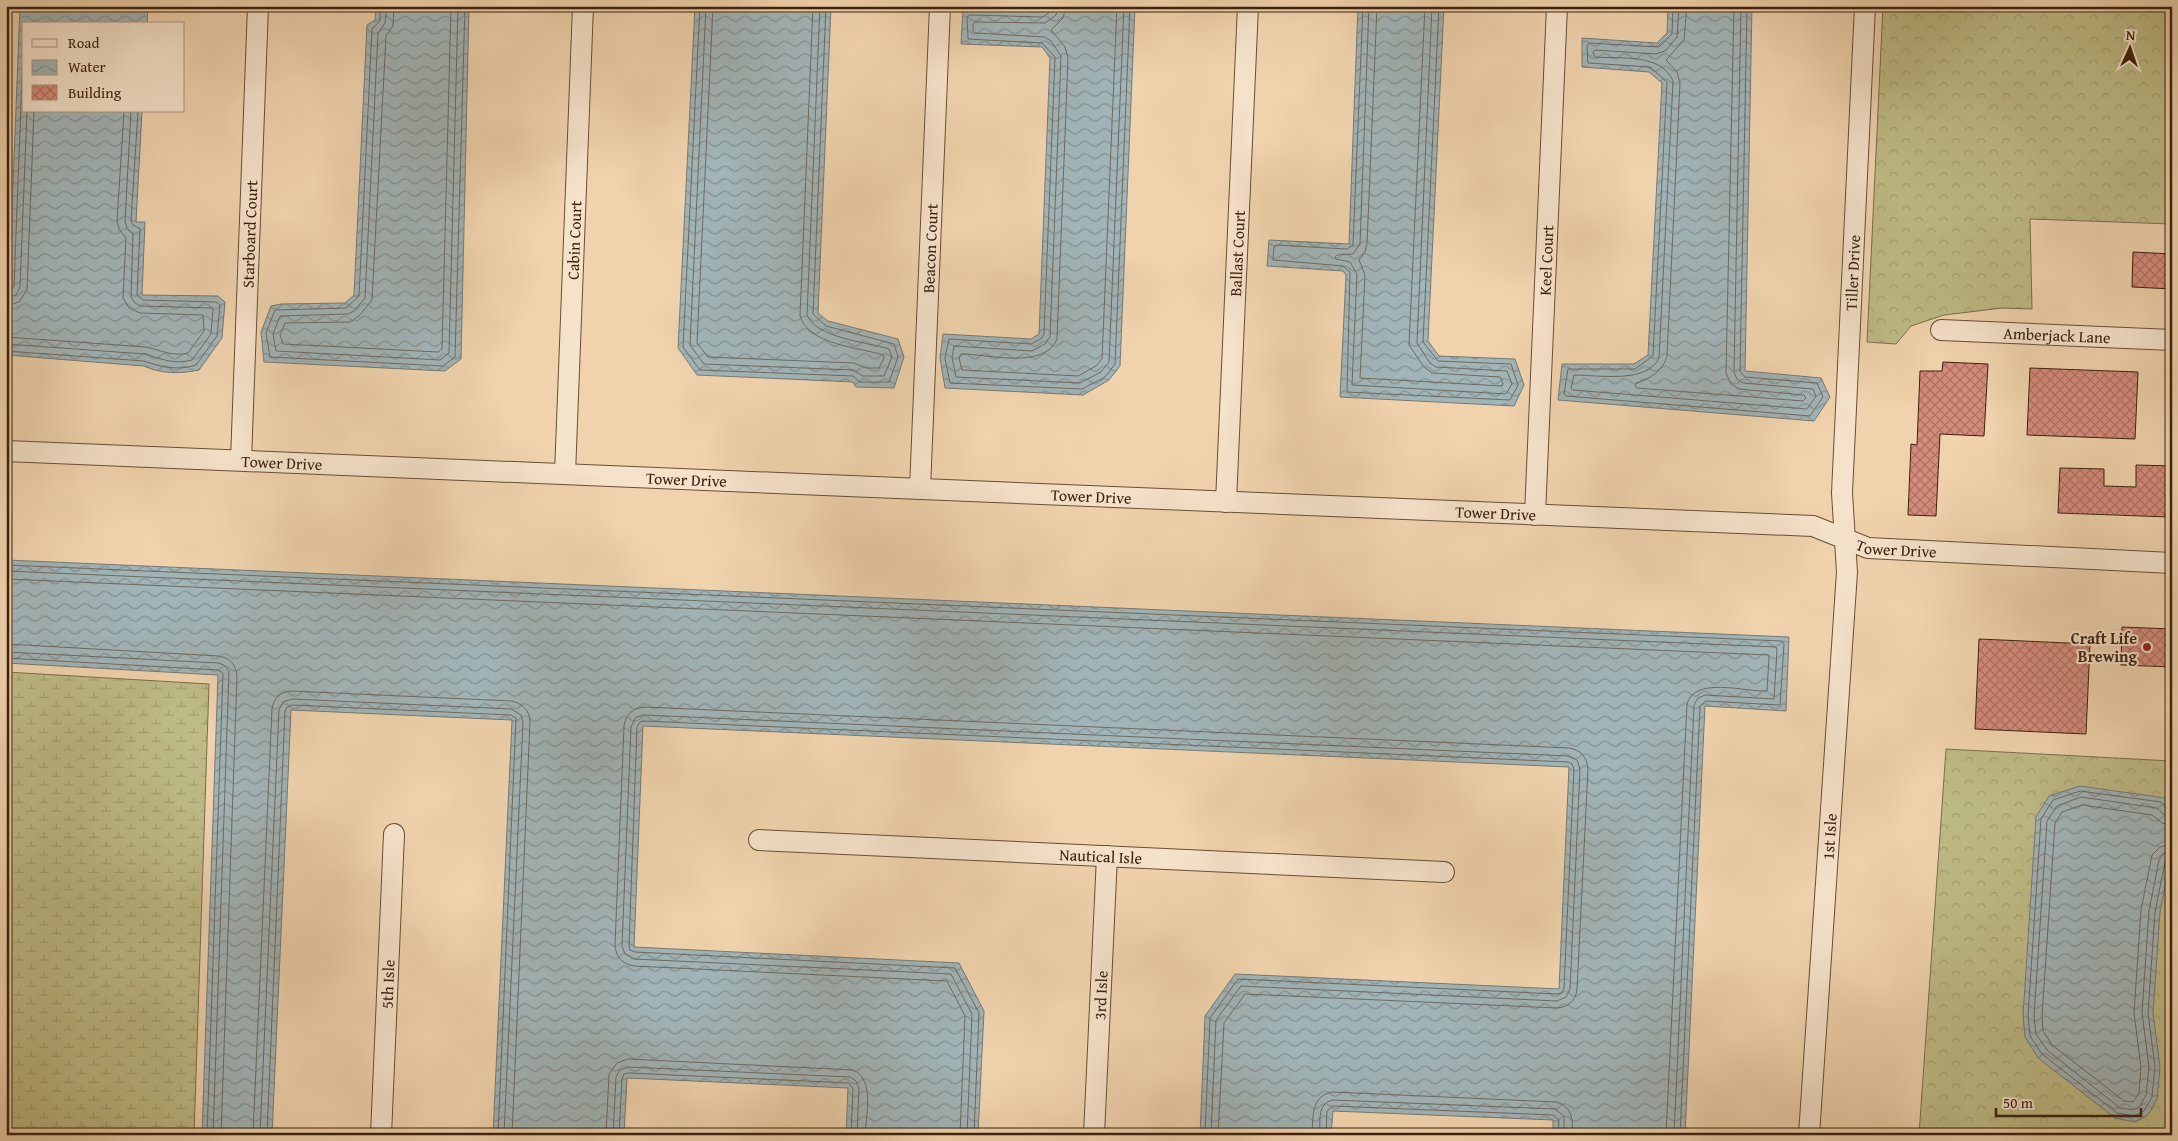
<svg xmlns="http://www.w3.org/2000/svg" width="2178" height="1141" font-family="'Gentium Book Plus',serif">
<style>
.forest{fill:url(#forest-crowns);stroke:#7c6e4a}
.wetland{fill:url(#wetland-marsh);stroke:#7c6e4a}
.water{fill:url(#water-waves);stroke:#787974}
.lines{fill:none;stroke-linecap:round;stroke-linejoin:round}
.shore{stroke:#6e6a63;stroke-width:1}
.building{fill:url(#building-cross-hatch);stroke:#3b210f}
.minor-casing{stroke:#684e36;stroke-width:22}
.minor{stroke:#f5e2ca;stroke-width:20}
.poi-dot{fill:#8f2418;stroke:#f5e2ca;stroke-width:2}
.labels{text-anchor:middle;dominant-baseline:central;stroke-width:4;stroke-linejoin:round;paint-order:stroke}
.street-label{font-size:16px;fill:#3b210f;stroke:#f5e2ca}
.poi-label{font-size:16px;font-weight:bold;fill:#3b210f;stroke:#f5e2ca;text-anchor:end}
</style>
<defs>
<pattern id="forest-crowns" width="20" height="18" patternUnits="userSpaceOnUse" patternTransform="scale(1.25)"><rect width="20" height="18" fill="#bebb86"/><path d="M2 6a3 3 0 1 1 6 0M12 15a3 3 0 1 1 6 0" fill="none" stroke="#a4a072"/></pattern>
<pattern id="wetland-marsh" width="20" height="14" patternUnits="userSpaceOnUse" patternTransform="scale(1.25)"><rect width="20" height="14" fill="#bebb86"/><path d="M1 5h8M5 5V1M11 12h8M15 12V8" fill="none" stroke="#a4a072"/></pattern>
<pattern id="water-waves" width="16" height="10" patternUnits="userSpaceOnUse" patternTransform="scale(1.25)"><rect width="16" height="10" fill="#a1b4b7"/><path d="M0 5q4-4 8 0t8 0" fill="none" stroke="#849293"/></pattern>
<pattern id="building-cross-hatch" width="8" height="8" patternUnits="userSpaceOnUse" patternTransform="scale(1.25)"><rect width="8" height="8" fill="#d58b7b"/><path d="M0 0l8 8M0 8l8-8" fill="none" stroke="#ae7163"/></pattern>
</defs>
<rect width="100%" height="100%" fill="#f0d3ad"/>
<filter id="stains"><feTurbulence type="fractalNoise" baseFrequency=".004" numOctaves="4"/><feColorMatrix values="0 0 0 0 .2 0 0 0 0 .09 0 0 0 0 .02 0 0 0 .5 -.17"/></filter>
<radialGradient id="worn" r=".72"><stop offset=".6" stop-color="#630" stop-opacity="0"/><stop offset="1" stop-color="#630" stop-opacity=".3"/></radialGradient>
<path class="forest" d="M1883 6H2172V224L2030 219 2032 309 2002 308 1944 315 1911 326 1896 344 1867 342Z
M1946 749 2172 761V1135H1919Z"/>
<path class="wetland" d="M6 672 209 684 194 1135H6Z"/>
<path class="water" d="M20 6H148L147 24H24V111H142L136 222H145L142 295 218 296 225 302 222 338 199 370C180 374 161 374 144 366L6 355V289L9 286Z
M376 6H469L461 359 445 371 264 362 261 332 271 306 281 304 345 303 354 295 367 25 375 20Z
M695 6H831L818 313 828 321 898 339 904 357 894 388 856 387 853 382 697 375 678 348Z
M1049 6H1135L1120 366 1109 380 1083 395 945 388 940 358 943 334 1031 339 1039 334 1050 58 1042 47 961 44 963 10 1043 12Z
M1358 6H1444L1428 341 1439 356 1515 359 1524 385 1514 406 1340 397 1346 275 1343 271 1267 266 1269 240 1349 244Z
M1668 6H1752L1745 371 1821 378 1830 397 1814 421 1558 400 1562 364H1634L1648 355 1662 83 1649 72 1582 67V38L1657 43 1667 33Z
M6 560 1789 637 1786 711 1705 706 1685 1135H1553V1120L1333 1111 1331 1135H1200L1205 1016 1235 974 1559 989 1569 767 643 726 634 947 959 963 984 1011 978 1135H846L848 1088 627 1078 624 1135H493L512 720 291 710 272 1135H202L218 675 6 663Z
M2080 786 2165 798 2172 809V850L2160 912 2153 1013 2160 1067 2157 1099 2148 1115 2135 1122 2115 1118 2038 1058 2025 1037 2023 1016 2036 817 2049 796Z"/>
<g class="lines">
<path class="shore" d="M380 6V21L372 29 359 296 346 308 275 310 266 333 270 357 443 366 455 357 465 6
M387 6 385 23 378 33 365 298 354 311 348 314 280 316 273 334 276 351 440 360 449 353 458 6
M394 6 393 26 386 36 372 300 359 316 350 322 285 323 280 335 283 344 438 352 442 349 451 6
M700 6 683 347 700 370 853 376 860 382H889L898 357 894 344 826 326 813 314 826 6
M706 6 690 345 704 364 853 370 863 376H884L892 357 889 349C867 342 816 338 807 315L820 6
M713 6 697 343 708 357 854 363 866 368H879L884 358 883 355C858 347 809 345 800 316L813 6
M1052 6 1051 11 1043 17 970 15 967 17 968 39 1042 43 1055 57 1044 334 1042 338 1031 344 949 339 945 358 950 383 1082 389 1105 377 1115 364 1130 6
M1058 6 1056 15 1045 23 975 22 973 24V31L975 33 1045 37 1051 41 1061 56 1050 337 1045 344 1032 351 954 346 952 358 956 377 1080 383 1101 372 1109 362 1124 6
M1066 6 1063 18 1051 30 1065 47 1068 58 1057 339C1045 370 987 354 961 354L959 358 962 370 1078 376 1096 366 1102 359 1117 6
M1363 6 1353 245 1347 249 1276 245 1274 247 1273 260 1343 266 1350 272 1347 392 1510 400 1518 385 1511 364 1438 361 1423 342 1439 6
M1369 6 1360 244 1353 254 1337 255 1335 257 1336 259 1350 262 1357 274 1352 385 1506 394 1512 384 1507 371 1436 367 1430 363 1417 343 1432 6
M1377 6 1367 244 1365 252 1359 260 1365 275 1360 378 1502 386 1503 383 1500 377 1432 373 1424 367 1409 345 1425 6
M1673 6 1672 34 1659 47 1589 43 1587 46 1588 63 1650 67 1667 82 1653 356 1635 369H1568L1564 394 1566 396 1810 416 1823 397 1817 383 1745 377 1740 371 1747 6
M1679 6 1677 37 1665 51 1656 54 1595 50 1593 52 1595 57C1619 59 1662 53 1673 81L1659 358C1647 384 1598 375 1574 375L1571 388 1573 390 1807 409 1816 396 1813 389 1743 383 1737 379 1734 372 1741 6
M1687 6 1684 40 1666 60 1677 72 1680 83 1667 356C1664 370 1649 380 1636 383L1635 386 1637 388 1803 401 1806 398 1804 395 1739 389 1731 384 1726 373 1734 6
M6 292 11 291 14 286 24 26
M6 298 16 295 20 287 27 111
M6 306 19 302 27 290 34 111
M6 337 146 347C160 350 173 357 188 353L204 331 203 315 140 313 129 308 123 298 126 238 119 229 117 221 124 111
M6 344 145 354C161 359 175 365 192 360L211 334 213 310 212 308 141 306 135 303 131 297 133 234 127 228 125 221 131 111
M6 351 144 361C161 367 178 371 196 365L217 336 220 305 216 302 143 300 137 295 140 229 133 225 131 221 138 111
M6 565 1782 641 1784 644 1780 705 1706 701 1700 706 1680 1135
M6 571 1776 647 1777 650 1774 699 1705 695 1698 698 1694 705 1674 1135
M6 579 1768 655 1769 657 1767 691C1744 692 1695 676 1687 704L1666 1135
M6 644 219 656C230 658 236 665 237 676L221 1135
M6 652 218 663 224 665 229 671 213 1135
M6 658 218 670 223 673 207 1135
M2172 811 2167 810 2161 802 2080 791 2053 800 2041 819 2028 1016 2030 1036 2042 1054 2117 1113 2134 1116 2144 1111 2152 1097 2155 1067 2148 1013 2155 912 2165 862 2167 858H2172
M2172 817 2164 815 2157 808 2081 797 2057 806 2047 821 2034 1016 2036 1034 2047 1050 2120 1108 2134 1110 2140 1106 2146 1095 2149 1067 2142 1012 2149 911 2159 860 2164 853 2172 851
M2172 825 2162 823 2152 815 2082 805 2062 812 2055 823 2042 1016 2043 1031 2052 1045 2124 1101 2133 1102 2139 1093 2141 1067 2134 1013 2141 910 2152 855 2160 847 2172 844
M253 1135 272 709C274 698 280 692 291 691L512 701C523 704 530 711 530 722L512 1135
M260 1135 279 710 283 702 292 699 511 709 521 715 523 722 504 1135
M267 1135 285 711 287 707 292 705 511 715 516 718 498 1135
M606 1135 609 1074 617 1063 628 1059 853 1070C875 1079 866 1115 865 1135
M613 1135 616 1077 620 1070 628 1067 850 1077 856 1081 859 1088 857 1135
M619 1135 622 1079 624 1074 628 1073 849 1083 853 1089 851 1135
M960 1135 965 1016 947 981 634 966C622 964 616 957 615 945L624 726C626 714 633 708 645 707L1569 748C1581 750 1587 757 1588 769L1577 989C1576 1001 1568 1007 1557 1008L1245 994 1224 1023 1218 1135
M967 1135 972 1014 951 974 634 959 625 954 622 946 631 727 636 717 644 715 1568 756 1577 760 1580 769 1570 989 1566 997 1557 1001 1241 986 1216 1020 1211 1135
M974 1135 979 1013 955 968 635 952 630 950 629 946 637 727 640 722 644 721 1568 762 1572 764 1574 769 1564 988 1562 993 1557 994 1238 979 1210 1018 1205 1135
M1312 1135C1313 1117 1311 1095 1333 1092L1556 1102C1573 1107 1573 1120 1572 1135
M1320 1135C1320 1122 1317 1103 1333 1100L1555 1109 1564 1116V1135
M1326 1135 1327 1111 1333 1106 1553 1115 1559 1120 1558 1135"/>
</g>
<path class="building" d="M2133 252 2172 254V289L2132 287Z
M1943 362 1988 364 1984 436 1940 434 1936 516 1908 515 1911 444 1917 445 1920 371H1942Z
M2030 368 2138 372 2135 439 2027 435Z
M2136 465 2172 466 2170 517 2058 513 2060 468 2104 469V486L2136 487Z
M2122 627 2172 629V667L2121 665Z
M1979 639 2090 644 2086 734 1975 729Z"/>
<g class="lines">
<g class="minor-casing">
<g id="minor">
<path id="s1" d="M1941 330 2172 340"/>
<path id="s2" d="M6 451 1813 526 1868 548 2172 563"/>
<path id="s3" d="M241 460 258 6"/>
<path id="s4" d="M565 474 583 6"/>
<path id="s5" d="M920 489 940 6"/>
<path id="s6" d="M1226 502 1248 6"/>
<path id="s7" d="M1535 515 1557 6"/>
<path id="s8" d="M759 840 1444 872"/>
<path id="s9" d="M381 1135 394 834"/>
<path id="s10" d="M1094 1135 1107 856"/>
<path id="s11" d="M1809 1135 1847 572 1842 493 1865 6"/>
</g>
</g>
<use href="#minor" class="minor"/>
</g>
<circle class="poi-dot" cx="2147" cy="647" r="5"/>
<g class="labels">
<g class="street-label">
<text stroke="none"><textPath href="#s3" startOffset="226">Starboard Court</textPath></text>
<text stroke="none"><textPath href="#s4" startOffset="234">Cabin Court</textPath></text>
<text stroke="none"><textPath href="#s5" startOffset="241">Beacon Court</textPath></text>
<text stroke="none"><textPath href="#s6" startOffset="249">Ballast Court</textPath></text>
<text stroke="none"><textPath href="#s7" startOffset="255">Keel Court</textPath></text>
<text stroke="none"><textPath href="#s11" startOffset="864">Tiller Drive</textPath></text>
<text stroke="none"><textPath href="#s1" startOffset="116">Amberjack Lane</textPath></text>
<text stroke="none"><textPath href="#s2" startOffset="276">Tower Drive</textPath></text>
<text stroke="none"><textPath href="#s2" startOffset="681">Tower Drive</textPath></text>
<text stroke="none"><textPath href="#s2" startOffset="1086">Tower Drive</textPath></text>
<text stroke="none"><textPath href="#s2" startOffset="1491">Tower Drive</textPath></text>
<text stroke="none"><textPath href="#s2" startOffset="1896">Tower Drive</textPath></text>
<text stroke="none"><textPath href="#s11" startOffset="299">1st Isle</textPath></text>
<text stroke="none"><textPath href="#s8" startOffset="342">Nautical Isle</textPath></text>
<text stroke="none"><textPath href="#s9" startOffset="151">5th Isle</textPath></text>
<text stroke="none"><textPath href="#s10" startOffset="140">3rd Isle</textPath></text>
</g>
<g class="poi-label">
<text x="2137" y="638">Craft Life<tspan x="2137" dy="18">Brewing</tspan></text>
</g>
</g>
<rect width="2178" height="1141" fill="none" stroke="#f0d3ad" stroke-width="25"/>
<rect x="8" y="8" width="2163" height="1126" fill="none" stroke="#3b210f" stroke-width="2.5"/>
<rect x="12" y="12" width="2153" height="1116" fill="none" stroke="#3b210f"/>
<rect x="22" y="22" width="162" height="90" fill="#f5e2ca" stroke="#ab957f"/>
<rect x="32" y="39" width="25" height="8" fill="#f5e2ca" stroke="#ab957f"/>
<text x="68" y="48" font-size="15" fill="#3b210f">Road</text>
<rect x="32" y="60" width="25" height="15" fill="url(#water-waves)" stroke="#ab957f"/>
<text x="68" y="72" font-size="15" fill="#3b210f">Water</text>
<rect x="32" y="85" width="25" height="15" fill="url(#building-cross-hatch)" stroke="#ab957f"/>
<text x="68" y="98" font-size="15" fill="#3b210f">Building</text>
<g transform="translate(2130 48) rotate(3)" stroke="#f5e2ca" stroke-width="4" paint-order="stroke">
<path d="M0-4L9 19L0 12L-9 19Z" fill="#3b210f"/>
<text y="-8" font-size="14" font-weight="bold" text-anchor="middle" fill="#3b210f">N</text>
</g>
<path d="M1996 1108v8h145v-8" fill="none" stroke="#3b210f" stroke-width="2.5"/>
<text x="2003" y="1108" font-size="15" fill="#3b210f" stroke="#f5e2ca" stroke-width="4" paint-order="stroke">50 m</text>
<rect width="100%" height="100%" filter="url(#stains)"/>
<rect width="100%" height="100%" fill="url(#worn)"/>
</svg>
